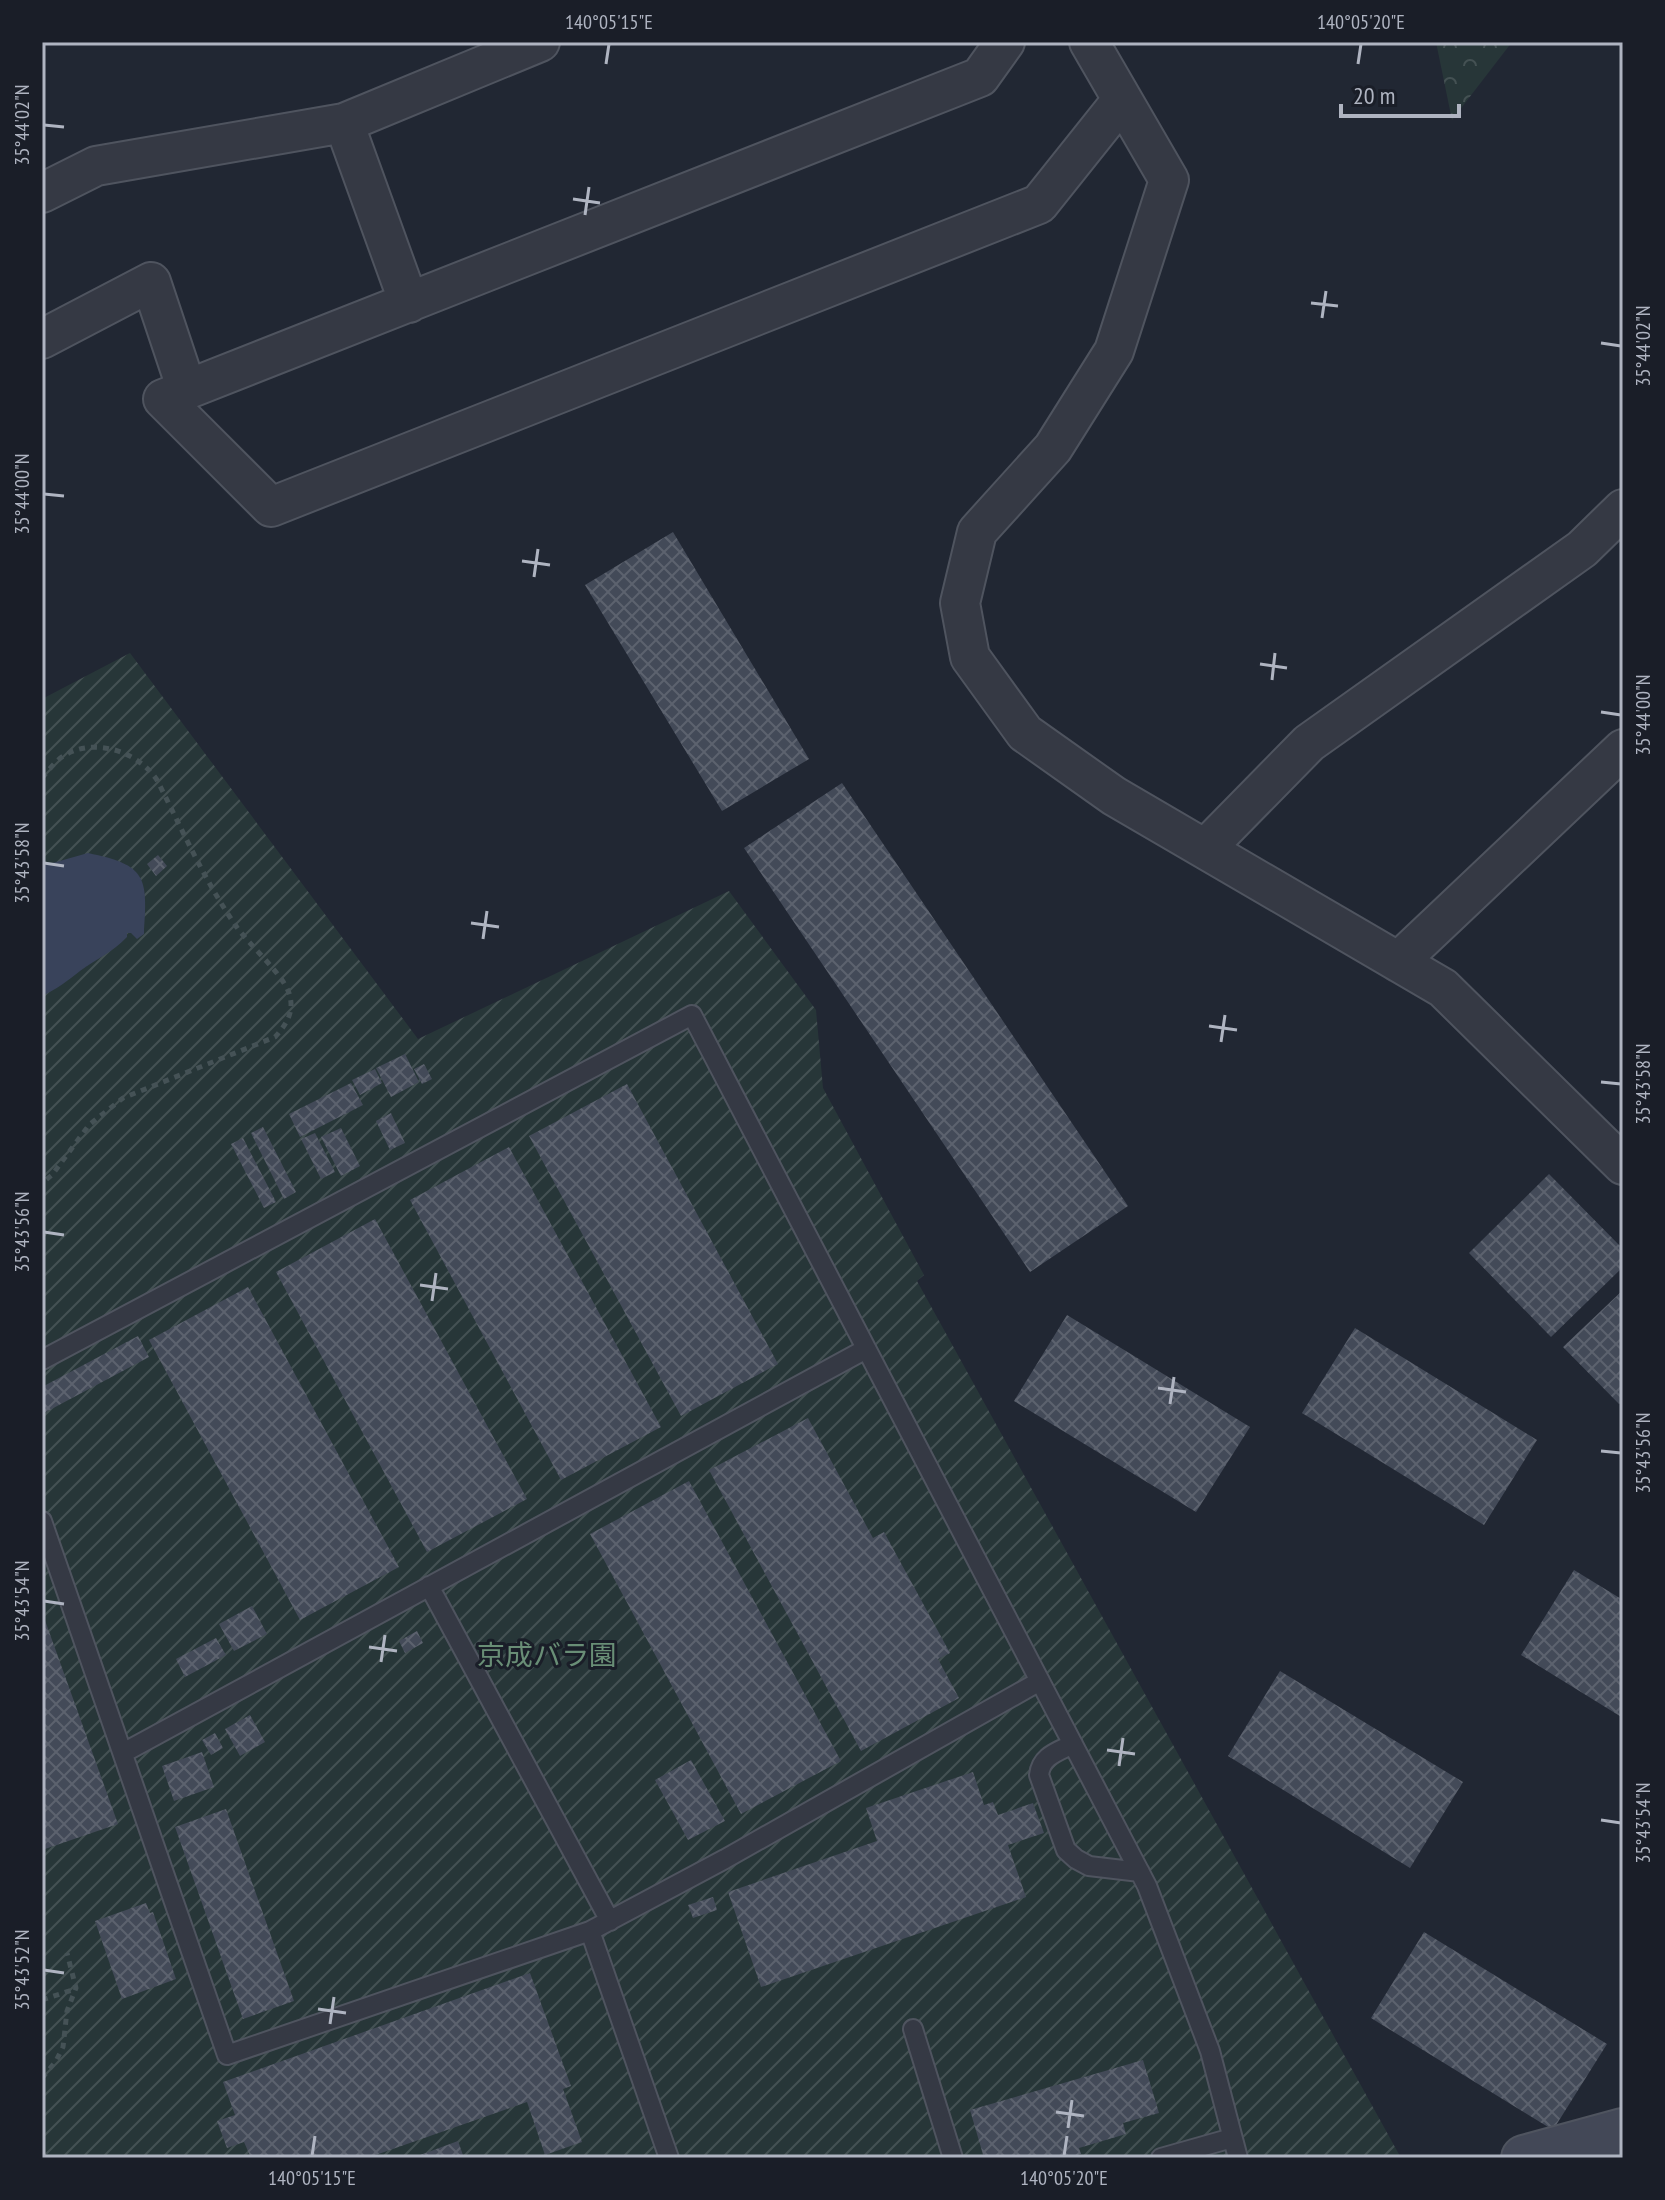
<svg xmlns="http://www.w3.org/2000/svg" width="1665" height="2200" font-family="'PT Sans Narrow','Noto Sans JP',sans-serif">
<style>
.forest{fill:url(#forest-crowns)}
.garden{fill:url(#garden-furrows)}
.water{fill:#39435b}
.building{fill:url(#building-cross-hatch)}
.lines{fill:none;stroke-linecap:round;stroke-linejoin:round}
.lane-casing{stroke:#4f545f;stroke-width:22}
.street-casing{stroke:#4f545f;stroke-width:42}
.secondary-casing{stroke:#4f545f;stroke-width:48}
.path{stroke:#455256;stroke-width:5;stroke-dasharray:6 6;stroke-linecap:butt}
.lane{stroke:#353944;stroke-width:18}
.street{stroke:#353944;stroke-width:38}
.secondary{stroke:#434857;stroke-width:44}
.ticks{fill:none;stroke:#afb4c1;stroke-width:3}
.labels{text-anchor:middle;dominant-baseline:central;stroke-width:6;stroke-linejoin:round;paint-order:stroke}
.park-label{font-size:28px;fill:#698e76;stroke:#1a1e28}
.neatline{fill:none;stroke:#afb4c1;stroke-width:3}
.ticks-label{font-size:20px;text-anchor:middle;fill:#afb4c1}
</style>
<defs>
<pattern id="forest-crowns" width="20" height="18" patternUnits="userSpaceOnUse" patternTransform="scale(2)"><rect width="20" height="18" fill="#273638"/><path d="M2 6a3 3 0 1 1 6 0M12 15a3 3 0 1 1 6 0" fill="none" stroke="#445153"/></pattern>
<pattern id="garden-furrows" width="10" height="10" patternUnits="userSpaceOnUse" patternTransform="scale(2)"><rect width="10" height="10" fill="#273638"/><path d="M-1 1l2-2M0 10L10 0M9 11l2-2" fill="none" stroke="#445153"/></pattern>
<pattern id="building-cross-hatch" width="8" height="8" patternUnits="userSpaceOnUse" patternTransform="scale(2)"><rect width="8" height="8" fill="#434a58"/><path d="M0 0l8 8M0 8l8-8" fill="none" stroke="#5c626e"/></pattern>
</defs>
<rect width="100%" height="100%" fill="#212733"/>
<path class="forest" d="M1436 42H1512L1452 120Z"/>
<path class="garden" d="M130 653 418 1039 729 891 816 1010 823 1088 924 1275 917 1281 1401 2158H42V699Z"/>
<path class="water" d="M88 853C147 865 148 877 144 934L137 939 131 933H127V937C113 952 96 959 80 971 67 981 57 989 42 996V866Z"/>
<path class="building" d="M673 532 809 759 722 811 585 585Z
M842 783 1128 1206 1030 1272 744 848Z
M158 855 167 866 156 876 147 864Z
M405 1054 419 1082 391 1097 376 1068Z
M424 1064 432 1079 422 1084 414 1069Z
M375 1069 382 1083 360 1095 352 1080Z
M351 1083 363 1105 300 1137 289 1114Z
M627 1084 778 1364 681 1416 529 1136Z
M391 1113 405 1143 390 1150 376 1121Z
M263 1127 296 1192 284 1199 251 1133Z
M341 1128 360 1166 341 1176 321 1137Z
M315 1133 335 1172 321 1179 301 1139Z
M243 1138 276 1202 264 1208 231 1144Z
M509 1147 661 1427 561 1480 410 1200Z
M1549 1174 1623 1249V1267L1551 1337 1469 1253Z
M375 1219 527 1499 427 1552 276 1272Z
M248 1287 399 1567 300 1620 149 1340Z
M1623 1290V1400L1619 1404 1563 1347Z
M1067 1315 1250 1427 1196 1512 1014 1401Z
M1355 1328 1537 1440 1484 1525 1302 1413Z
M138 1336 149 1357 44 1413 42 1410V1387Z
M808 1418 873 1538 884 1532 950 1653 938 1659 959 1698 861 1751 709 1470Z
M689 1481 841 1761 741 1814 590 1534Z
M1574 1570 1623 1600V1718L1521 1655Z
M252 1606 267 1634 234 1651 219 1624Z
M42 1612 118 1824 42 1850Z
M417 1631 423 1643 405 1653 399 1641Z
M216 1638 226 1655 185 1677 176 1659Z
M1280 1671 1463 1782 1410 1868 1228 1756Z
M250 1715 265 1742 240 1756 225 1729Z
M215 1733 223 1748 211 1755 202 1740Z
M202 1752 214 1787 174 1801 162 1766Z
M691 1760 725 1821 688 1840 655 1780Z
M973 1772 984 1805 993 1802 998 1815 1033 1803 1044 1833 1008 1845 1026 1897 761 1987 728 1892 877 1841 866 1808Z
M226 1809 294 2001 243 2019 175 1827Z
M713 1897 717 1910 693 1918 688 1905Z
M146 1903 150 1913 153 1912 176 1979 122 1999 95 1921Z
M1424 1932 1607 2044 1553 2130 1371 2018Z
M530 1973 571 2086 563 2089 582 2142 545 2155 527 2102 367 2158H251L244 2142 227 2148 217 2121 235 2115 223 2082Z
M1143 2060 1159 2113 1123 2123 1126 2134 1079 2148 1081 2154 1066 2158H984L970 2110Z
M458 2141 464 2158H412Z"/>
<g class="lines">
<g class="lane-casing">
<path id="lane" d="M42 1360 692 1015 1147 1886 1210 2051 1238 2158
M42 1521 227 2055 590 1931 725 1859 1040 1681
M429 1586 610 1921
M1073 1744C1057 1752 1041 1756 1039 1775L1066 1850 1076 1859 1089 1866 1140 1872
M123 1753 866 1349
M590 1931 669 2158
M913 2029 953 2158
M1161 2158 1232 2138"/>
</g>
<g class="street-casing">
<path id="street" d="M1005 42 980 77 163 399 271 507 1039 204 1122 100
M1089 42 1169 180 1114 351 1053 448 977 532 960 603 970 657 1025 733 1114 796 1443 988 1623 1165
M344 123 409 303
M42 193 96 166 344 123 540 42
M42 339 151 282 187 390
M1205 849 1309 743 1582 549 1623 509
M1398 962 1623 749"/>
</g>
<g class="secondary-casing">
<path id="secondary" d="M1524 2158 1623 2131"/>
</g>
<path class="path" d="M42 778C49 770 56 760 65 755 96 737 138 752 157 780 182 829 204 880 236 926 249 945 282 973 289 993 295 1011 287 1024 275 1037L123 1098 89 1125 52 1175 42 1183
M42 2000 75 1989
M42 2078 56 2061 63 2047 67 2011 76 1988 67 1953"/>
<use href="#lane" class="lane"/>
<use href="#street" class="street"/>
<use href="#secondary" class="secondary"/>
</g>
<path class="ticks" d="M606 64 609 44M1358 64 1361 44M44 125 64 127M573 199 600 203M585 215 589 187M1311 303 1338 306M1322 318 1326 291M1601 343 1621 346M44 494 64 496M522 561 550 565M534 577 538 549M1260 664 1287 668M1272 680 1275 653M1601 712 1621 715M44 863 64 866M471 923 499 927M483 939 487 911M1209 1026 1237 1030M1221 1042 1225 1015M1601 1082 1621 1084M44 1232 64 1235M420 1285 448 1289M432 1301 436 1273M1158 1388 1186 1392M1170 1404 1174 1377M1601 1451 1621 1453M44 1601 64 1604M369 1647 397 1651M381 1662 385 1635M1107 1750 1135 1754M1119 1766 1123 1738M1601 1820 1621 1823M44 1970 64 1973M318 2009 346 2013M330 2024 334 1997M1056 2112 1084 2116M1068 2128 1072 2100M312 2156 315 2136M1064 2156 1067 2136"/>
<g class="labels">
<g class="park-label">
<text x="547" y="1654">京成バラ園</text>
</g>
</g>
<rect width="1665" height="2200" fill="none" stroke="#1a1e28" stroke-width="88"/>
<path d="M1341 104v12h118v-12" fill="none" stroke="#afb4c1" stroke-width="4"/>
<text x="1353" y="104" font-size="24" fill="#afb4c1" stroke="#1a1e28" stroke-width="6" paint-order="stroke">20 m</text>
<rect x="44" y="44" width="1577" height="2112" class="neatline"/>
<g class="ticks-label">
<text x="609" y="29">140°05'15"E</text>
<text x="1361" y="29">140°05'20"E</text>
<text transform="translate(22 125) rotate(-90)" y="7">35°44'02"N</text>
<text transform="translate(1643 346) rotate(-90)" y="7">35°44'02"N</text>
<text transform="translate(22 494) rotate(-90)" y="7">35°44'00"N</text>
<text transform="translate(1643 715) rotate(-90)" y="7">35°44'00"N</text>
<text transform="translate(22 863) rotate(-90)" y="7">35°43'58"N</text>
<text transform="translate(1643 1084) rotate(-90)" y="7">35°43'58"N</text>
<text transform="translate(22 1232) rotate(-90)" y="7">35°43'56"N</text>
<text transform="translate(1643 1453) rotate(-90)" y="7">35°43'56"N</text>
<text transform="translate(22 1601) rotate(-90)" y="7">35°43'54"N</text>
<text transform="translate(1643 1823) rotate(-90)" y="7">35°43'54"N</text>
<text transform="translate(22 1970) rotate(-90)" y="7">35°43'52"N</text>
<text x="312" y="2185">140°05'15"E</text>
<text x="1064" y="2185">140°05'20"E</text>
</g>
</svg>
